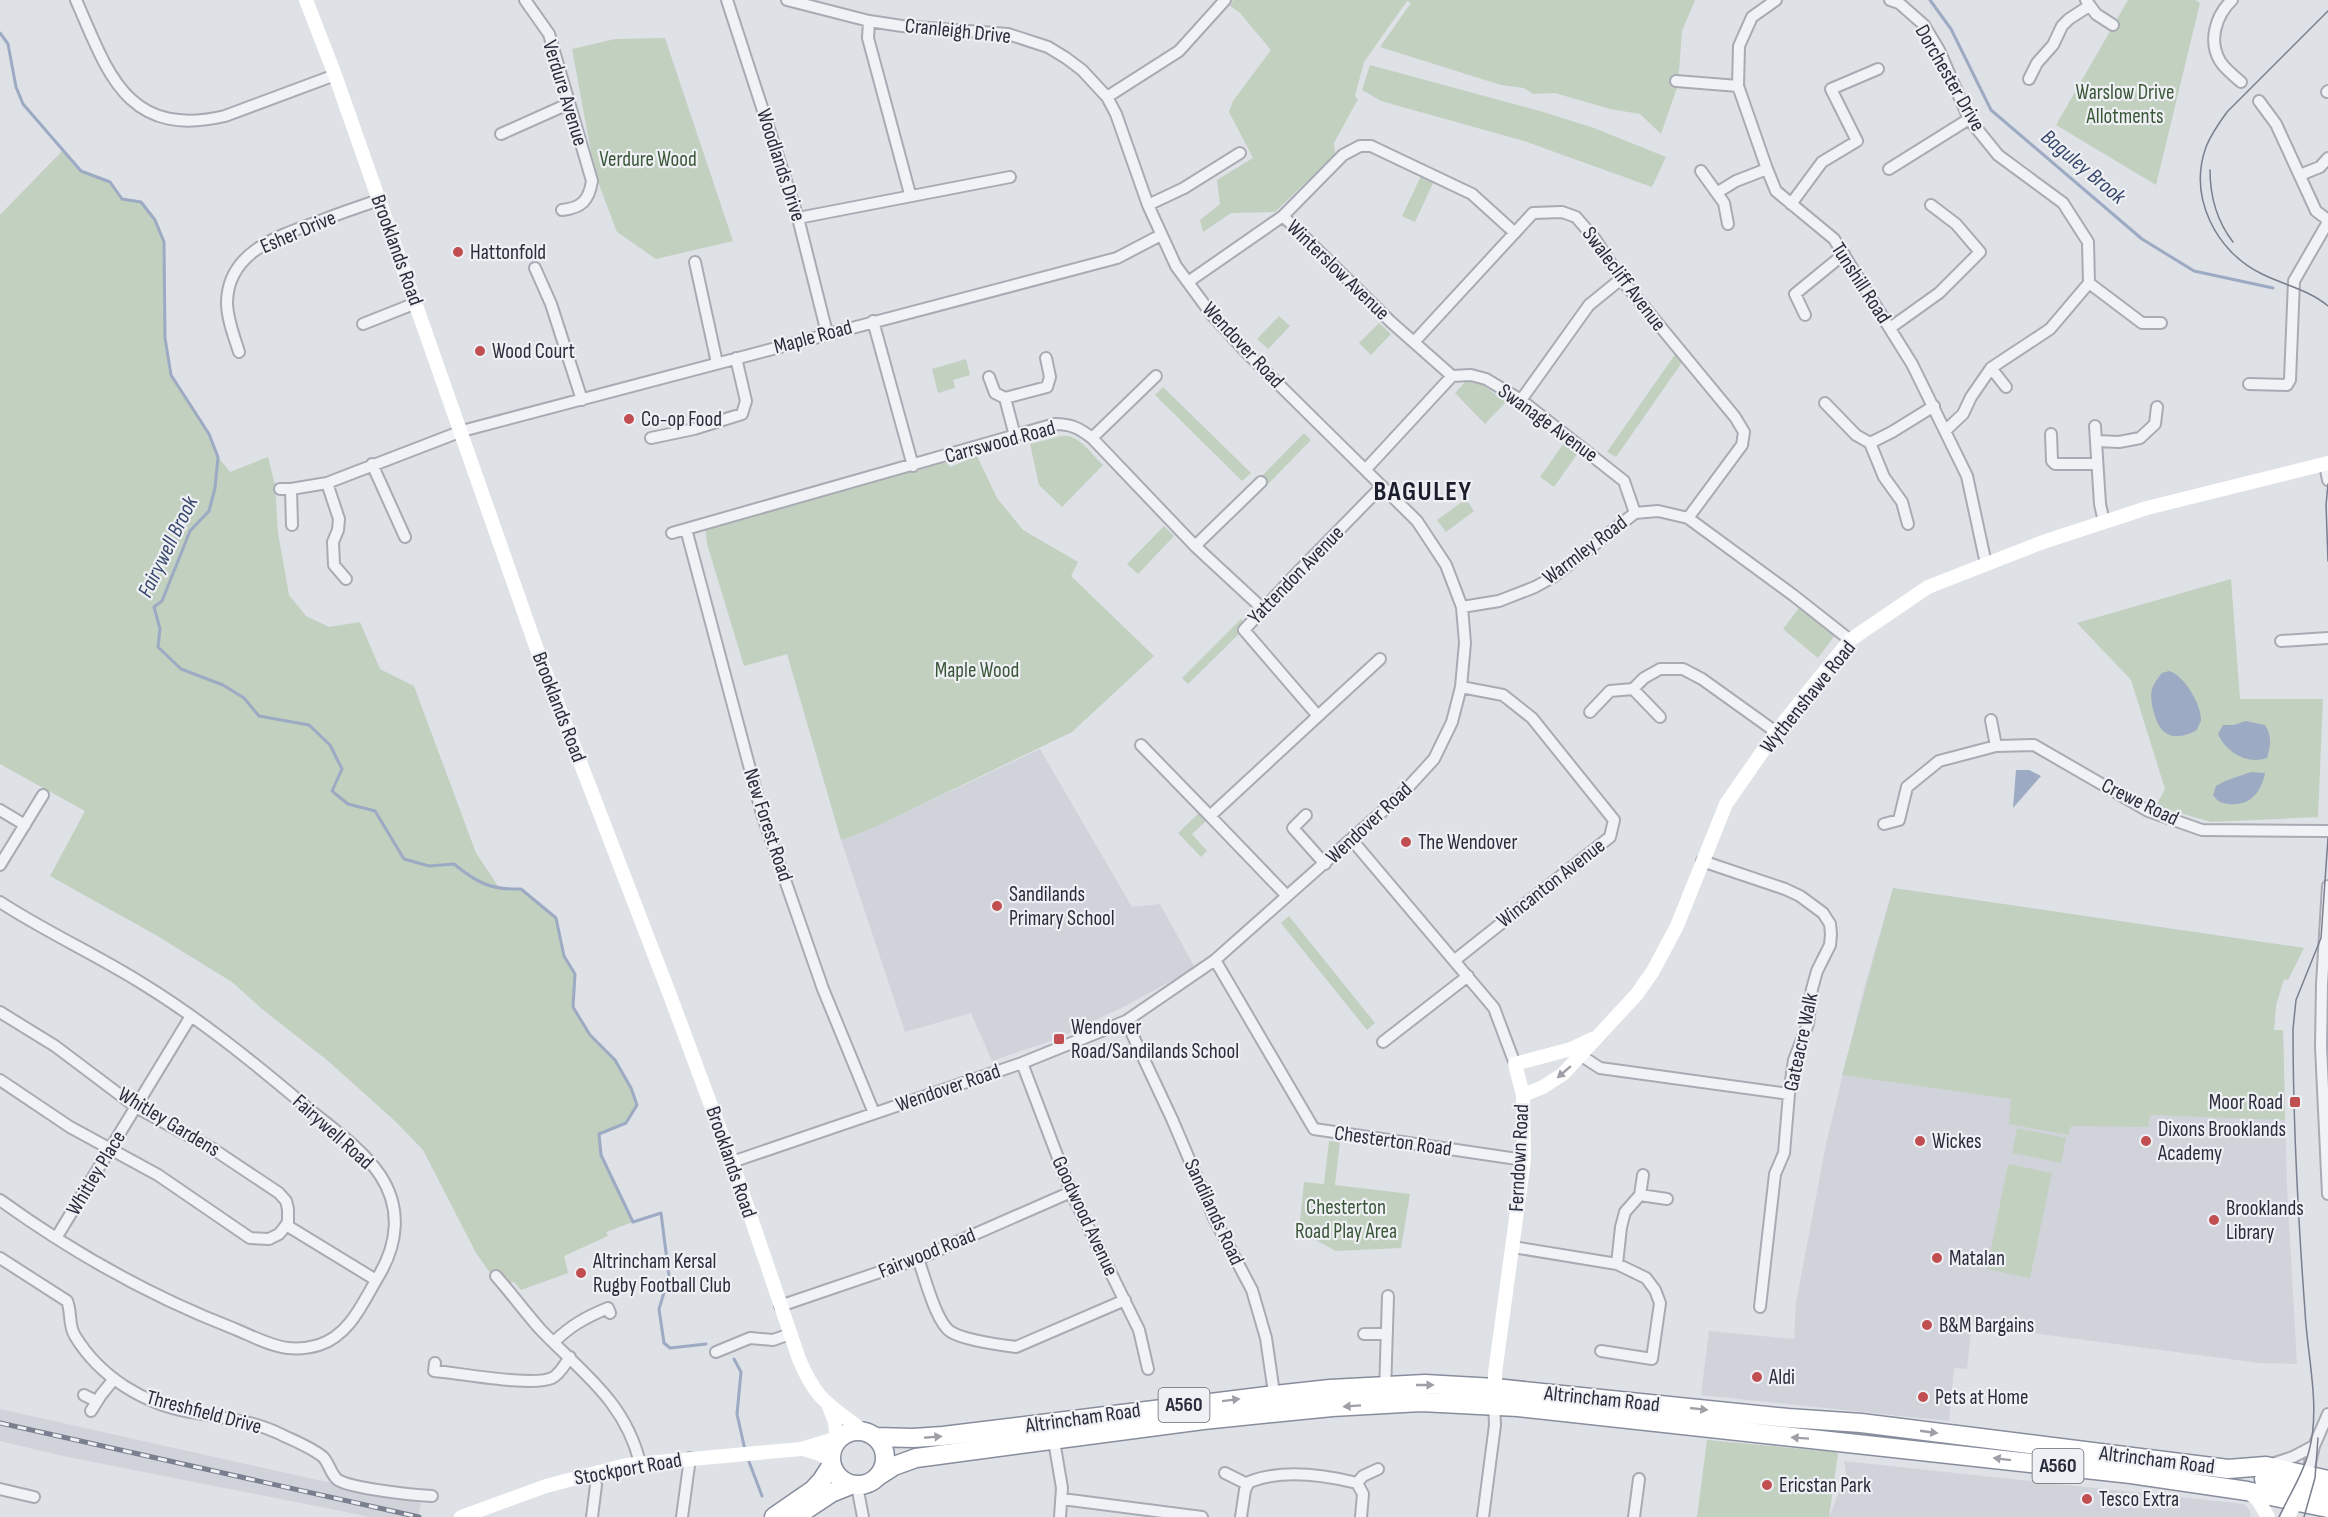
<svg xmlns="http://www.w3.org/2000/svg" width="2328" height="1517" font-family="'Sofia Sans Condensed',sans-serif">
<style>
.built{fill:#d1d3db}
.green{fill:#c2d0c0}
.water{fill:#9caac3}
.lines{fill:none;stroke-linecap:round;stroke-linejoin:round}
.stream{stroke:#9caac3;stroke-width:3}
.street-casing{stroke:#a8abb3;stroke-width:14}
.highway-casing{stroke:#878d9c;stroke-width:21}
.street{stroke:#f1f2f5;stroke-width:10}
.secondary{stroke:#fff;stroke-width:14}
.highway{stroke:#fff;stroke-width:18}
.tram{stroke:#797f8e;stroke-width:1.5}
.rail-casing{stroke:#797f8e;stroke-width:5}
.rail{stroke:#eef0f4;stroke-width:3;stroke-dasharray:9;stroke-linecap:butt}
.oneway{fill:#9fa0a7}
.poi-dot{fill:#c14e51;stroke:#eef0f4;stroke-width:2}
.labels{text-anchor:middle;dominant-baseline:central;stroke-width:4.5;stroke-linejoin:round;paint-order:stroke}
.shield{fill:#eef0f4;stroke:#646873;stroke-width:1.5}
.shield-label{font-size:20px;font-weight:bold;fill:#292d3c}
.street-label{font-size:21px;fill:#292d3c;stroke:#eef0f4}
.park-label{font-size:21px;fill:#3a5638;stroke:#eef0f4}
.poi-label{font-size:21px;fill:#292d3c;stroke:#eef0f4;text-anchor:start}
.water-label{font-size:22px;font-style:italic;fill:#37486c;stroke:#eef0f4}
.district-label{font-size:27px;font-weight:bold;letter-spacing:1.5px;fill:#1b1f2d;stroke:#eef0f4}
</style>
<rect width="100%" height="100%" fill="#dee1e6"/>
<path class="built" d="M1040 749 1132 907 1160 904 1195 968 1127 1005 1059 1038 992 1061 971 1013 905 1032 841 840 873 828Z
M1893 888 2304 948 2288 980 2284 979 2276 1005 2274 1030H2283L2287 1186 2297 1364 2259 1363 1972 1325 1967 1369 1954 1368 1949 1421 1701 1395 1709 1331 1794 1339 1796 1303 1826 1144 1863 992Z
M0 1409 421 1503 418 1517H371L63 1456 0 1441Z
M1844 1461 2244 1504 2250 1511V1517H1829L1846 1474Z"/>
<path class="green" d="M1233 0H1695L1682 31 1678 85 1661 134 1640 114 1610 109 1555 93 1533 94 1524 88 1501 85 1380 47 1411 3 1407 1 1364 62 1355 96 1358 99 1334 143 1335 154 1275 212 1231 213 1203 232 1200 220 1220 204 1217 180 1253 158 1229 112 1233 101 1271 50 1240 13 1230 6Z
M2128 0H2195L2200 3 2156 185 2056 125Z
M665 38 733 241 656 259 617 232 595 174 572 49 615 39Z
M1370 65 1540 111 1594 128 1666 157 1652 187 1524 141 1381 101 1362 90Z
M63 150 81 171 110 182 122 199 141 202 155 220 164 242 165 338 171 375 209 434 218 457 230 472 268 457 275 485 278 533 289 595 306 616 329 627 360 622 380 669 414 686 476 853 500 889H521L556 918 564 956 575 974 573 1007 590 1035 615 1060 631 1088 637 1105 626 1123 599 1134 601 1155 633 1222 606 1232 608 1236 564 1256 568 1273 521 1290 514 1282 498 1284 476 1253 423 1150 396 1122 327 1060 262 1009 232 982 154 934 50 876 85 811 0 764V215Z
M1421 176 1434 181 1415 222 1402 216Z
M1279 316 1290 326 1268 349 1257 339Z
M1379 323 1391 334 1371 355 1359 343Z
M1676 353 1683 361 1616 457 1607 452Z
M966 359 970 375 953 380 955 388 938 393 932 369Z
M1469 378H1473L1506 402 1485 424 1455 393Z
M1163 387 1251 473 1242 481 1155 395Z
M1304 433 1311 440 1268 484 1261 477Z
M1062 436C1079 434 1091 454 1103 465L1062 507 1039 485 1030 444Z
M1564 443 1578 453 1554 487 1540 477Z
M977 456 997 498 1023 530 1078 562 1071 576 1154 656 1072 732 873 828 841 840 787 654 744 666 707 544 705 527 947 462 950 467Z
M1466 499 1474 511 1446 532 1437 520Z
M1164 526 1174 536 1138 574 1127 564Z
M2231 579 2240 699H2323L2318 817 2211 822 2156 806 2165 789 2131 680 2077 623Z
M1799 608 1835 635 1818 658 1783 629Z
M1241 619 1243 622 1237 628 1241 632 1188 684 1182 678Z
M1200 812 1207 820 1192 834 1207 851 1201 857 1178 833Z
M1893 888 2304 948 2288 980 2284 979 2276 1005 2274 1030H2283L2285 1120 2150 1115 2148 1127 2071 1126 2068 1135 2009 1124 2011 1099 1842 1075Z
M1289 916 1375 1023 1367 1030 1281 923Z
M2017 1128 2066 1138 2061 1163 2012 1153Z
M1329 1141 1340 1142 1335 1185 1410 1194 1401 1248 1336 1251 1299 1231 1304 1182 1324 1184Z
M2008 1164 2052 1173 2030 1278 1987 1269Z
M1707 1440 1835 1452 1838 1454 1829 1517H1697Z"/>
<path class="water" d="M2169 671C2184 675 2202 705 2201 721 2200 722 2197 729 2197 730 2175 742 2160 737 2154 713 2152 705 2150 697 2152 689 2154 683 2159 677 2162 673Z
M2246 721 2265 725C2272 736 2271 745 2267 758 2247 765 2226 752 2218 734L2223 725H2234Z
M2016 770H2029L2041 776 2013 808Z
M2251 772 2265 773C2261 793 2250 806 2229 804 2221 803 2218 802 2213 795L2216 786 2225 781Z"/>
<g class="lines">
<path class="stream" d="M1930 0 1951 29 1991 110 2142 239 2194 271 2273 288
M0 33 8 44 16 87 23 104 81 171 110 182 122 199 141 202 155 220 164 242 165 338 171 375 209 434 218 457 215 488 209 511 190 531 162 601 154 607 160 629 158 647 181 669 223 685 244 698 259 716 309 725 330 745 342 769 332 791 348 804 375 811 404 859 429 866 454 864C477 883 491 890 521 889L556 918 564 956 575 974 573 1007 590 1035 615 1060 631 1088 637 1105 626 1123 599 1134 601 1155 633 1222 661 1213 669 1276 659 1309 664 1343 670 1348 706 1344
M734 1359 741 1372 737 1414 745 1450
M748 1459 762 1496"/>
<g class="street-casing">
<path id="street" d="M76 0C108 73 127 139 225 116L335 75
M525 0 549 34 592 181C589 200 582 208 562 210
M727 0 798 218 827 333
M1776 0 1752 17 1739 46 1738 86 1767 169 1776 191 1834 239 1912 364 1967 476 1986 564
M1890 0 1899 3 1924 25 1939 50 1969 119 1998 155 2063 203 2088 242 2089 283 2050 329 1991 368 1971 397 1963 414 1946 430
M2086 0 2096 14 2113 25
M2232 0C2216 15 2208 41 2220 61 2225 69 2234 76 2241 82
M869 21 868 38 910 194
M2029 79 2037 63 2053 45 2062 26 2069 19 2089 6
M1676 81 1738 86
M2327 92 2328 91
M1107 97 1179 51 1225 0
M2259 101 2276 124 2316 211 2328 220
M501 134 568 104
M1889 169 1969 119
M1701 171 1724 203 1728 224
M2300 175 2320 167 2328 158
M1718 192 1736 181 1767 169
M1791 204 1822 162 1857 141 1831 89 1878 69
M1148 205 1184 188 1240 153
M1283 216 1391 322 1452 376
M798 218 1010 177
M695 262 717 363
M535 268 551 304 582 400
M1188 282 1283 216 1343 155 1360 146H1371L1472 194 1515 233
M2089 283 2142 323H2161
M1805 315 1795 294 1844 254
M873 321 913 466
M363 324 416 303
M1890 328 1939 293 1980 252 1956 224 1931 205
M1414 342 1533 213 1562 212 1576 217 1595 239 1621 279 1735 417 1744 432 1742 445 1688 518
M239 352C234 336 227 319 227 302 228 252 278 236 317 222 338 214 358 207 379 200
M1991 368 2006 387
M989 377 995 393 1005 398 1015 436
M2249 384 2287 385 2290 380 2294 281 2328 222
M1005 398 1047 387 1050 377 1046 358
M1521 400 1589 305 1621 279
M1825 403 1856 435 1870 443 1884 477 1902 502 1908 524
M2095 426 2100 504 2104 522
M2051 434 2052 461 2055 464H2097
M651 438 694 429 742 414 746 401 736 358
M1092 438 1156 376
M2097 441 2119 442 2140 438 2155 424 2157 407
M1870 443 1892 432 1934 406
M372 464 405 537
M2325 464 2328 480
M1366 469 1452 376 1471 375 1486 379 1521 400 1624 481 1635 513
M327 483 339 519 338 530 333 542 334 565 346 579
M280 489H291L327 483 462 431 1117 258 1161 235
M291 489 292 525
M686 529 762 814 823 989 874 1113
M672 533 1055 424C1071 424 1079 428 1092 438L1195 546 1263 609
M1195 546 1261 482
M1462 607 1499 601 1535 587 1553 577 1635 513 1658 511 1688 518 1793 595 1850 640
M2281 641 2328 638
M1633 689 1644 678 1660 669H1683L1702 679 1776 732
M1590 712 1610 691 1633 689 1660 717
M1318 716 1380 659
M1991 720 1996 746
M1141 745 1210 816
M0 810 25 825
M1306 815 1293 828 1325 864
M1884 824 1899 820 1907 787 1939 761 1996 746 2034 745 2148 811 2202 830 2328 831
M1352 840 1494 1008 1515 1064
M1702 861 1785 889 1800 896 1823 913 1830 924 1831 934 1830 945 1817 971 1812 989 1808 1024 1794 1060 1789 1094 1784 1153 1775 1174 1760 1307
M0 865 43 795
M2328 886 2322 984 2321 1047 2328 1194
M1287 896 1210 816 1318 716 1244 630 1296 574 1382 486
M0 902C46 932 97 955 143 984 200 1019 253 1062 304 1105 329 1126 362 1148 380 1175 402 1208 398 1244 378 1277 363 1302 350 1335 319 1345 309 1348 298 1349 288 1348 270 1346 252 1336 235 1329 152 1297 72 1252 0 1200
M1215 960 1314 1129 1524 1160
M1455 960 1610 837 1614 820 1532 718 1503 695 1461 687
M0 1012 55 1046 136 1107 213 1149 279 1193 286 1201 288 1209V1222L284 1228 279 1234 269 1239 250 1238 158 1175 70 1127 0 1080
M1126 1021 1172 1119 1215 1220 1252 1290 1266 1338 1275 1400
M1383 1042 1468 976
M1574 1051 1600 1068 1789 1094
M1022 1063 1071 1192 1139 1330 1148 1369
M732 1162 1022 1063 1126 1021 1215 960 1401 795 1434 759 1452 722 1461 687 1465 643 1462 607 1446 565 1417 521 1248 354 1212 315 1176 266 1148 205 1116 114 1107 97 1082 70 1066 58 1048 47 1008 34 902 26 869 21 787 0
M1640 1195 1667 1199
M286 1225 376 1280
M56 1238 191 1016
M1513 1247 1617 1264 1646 1278 1655 1290 1660 1303 1652 1359 1601 1351
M0 1258 67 1301C72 1313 68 1325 75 1336 100 1377 144 1404 190 1412 220 1418 251 1420 278 1433 292 1440 311 1447 323 1457 329 1463 331 1475 338 1480 353 1489 414 1495 432 1496
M918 1259C925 1277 936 1323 951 1332 965 1340 1000 1345 1016 1347L1125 1300
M1617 1264 1621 1227 1625 1212 1640 1195 1643 1175
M496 1276C511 1293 525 1312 540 1329 582 1373 625 1401 640 1463
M780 1306 918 1259 1071 1192
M1364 1334H1387
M554 1342C570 1326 586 1317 608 1308L610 1313
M716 1352 750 1338 773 1340 790 1334
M435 1363 434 1371C459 1373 533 1387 552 1378 560 1374 565 1364 570 1357
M1385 1392 1388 1296
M84 1395 96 1401
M91 1411 101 1395 114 1379
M1053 1435 1062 1488 1060 1517
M2272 1464 2293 1457 2314 1446
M1225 1473 1247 1484
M2307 1476 2314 1446 2328 1414
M1357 1483 1363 1476 1378 1469
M857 1486 863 1517
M0 1489 34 1497
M1062 1499 1202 1517
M592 1517 596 1485
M682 1517 690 1458
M1241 1517 1245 1490 1249 1482C1281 1469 1324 1475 1357 1483L1363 1494 1361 1517
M1483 1517 1495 1425 1494 1403
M1634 1517 1639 1479"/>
</g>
<g class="highway-casing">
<path id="highway" d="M831 1458a27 27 0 1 1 54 0a27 27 0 1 1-54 0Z
M875 1437 913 1438 943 1436 1275 1395 1330 1389 1425 1384 1495 1388 1788 1418 1861 1423 2228 1469 2266 1466 2328 1480
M880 1475 894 1466 916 1458 1203 1420 1332 1407 1421 1402 1518 1407 2131 1474 2247 1491 2328 1508
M2307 1476 2314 1487 2328 1494
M2264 1479C2283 1482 2302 1487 2313 1503
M774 1517 813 1490 822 1480 831 1466
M795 1517 831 1493 851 1485"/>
</g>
<use href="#street" class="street"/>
<path class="secondary" d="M306 0 335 75 540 658 671 998 732 1162 799 1359C817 1402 829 1404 863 1431
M1523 1095 1543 1087 1563 1074 1637 994 1653 971 1677 926 1726 804 1776 732 1850 640 1928 587 2043 542 2147 508 2328 463
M1498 1395 1495 1388V1373L1524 1160 1523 1095 1515 1064 1571 1049 1592 1039
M803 1449 817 1453 831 1460
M2247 1491 2258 1500 2268 1517
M461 1517 546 1486 626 1465 801 1449 831 1440 837 1441 835 1422 829 1407
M2288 1517 2299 1495"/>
<use href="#highway" class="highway"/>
<path class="tram" d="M2328 11 2227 112C2219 123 2211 134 2206 147 2188 197 2216 252 2262 274 2284 285 2309 290 2328 306
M2210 170C2210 197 2216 220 2233 242
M2328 484 2326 505 2328 561
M2279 1517C2289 1495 2303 1475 2309 1451 2321 1407 2307 1355 2305 1311 2298 1217 2293 1123 2293 1029L2296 1000 2321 938 2328 838
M2304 1517 2315 1478 2318 1438"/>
<g class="rail-casing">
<path id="rail" d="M0 1423 419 1517"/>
</g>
<use href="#rail" class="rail"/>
</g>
<defs><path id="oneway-solid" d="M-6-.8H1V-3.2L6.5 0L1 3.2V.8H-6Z" transform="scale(1.5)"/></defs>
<g class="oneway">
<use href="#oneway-solid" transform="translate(1564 1072) rotate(139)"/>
<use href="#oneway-solid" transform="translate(1425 1385)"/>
<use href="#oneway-solid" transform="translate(1231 1400) rotate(-7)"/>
<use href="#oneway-solid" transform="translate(1352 1406) rotate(176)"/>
<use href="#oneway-solid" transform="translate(1699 1409) rotate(6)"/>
<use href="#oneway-solid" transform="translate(1929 1432) rotate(8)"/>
<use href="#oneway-solid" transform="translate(933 1437) rotate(-5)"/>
<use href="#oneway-solid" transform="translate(1800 1438) rotate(-176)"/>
<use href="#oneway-solid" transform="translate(2002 1459) rotate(-173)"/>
</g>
<g class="poi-dot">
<circle cx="458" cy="252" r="6"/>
<circle cx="480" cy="351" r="6"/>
<circle cx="629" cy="419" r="6"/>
<circle cx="1406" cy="842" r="6"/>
<circle cx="997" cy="906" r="6"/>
<rect x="1053" y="1033" width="12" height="12" rx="3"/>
<rect x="2289" y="1096" width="12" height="12" rx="3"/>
<circle cx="1920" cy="1141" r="6"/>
<circle cx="2146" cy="1141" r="6"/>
<circle cx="2214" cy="1220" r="6"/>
<circle cx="1937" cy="1258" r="6"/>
<circle cx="581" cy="1273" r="6"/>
<circle cx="1927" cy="1325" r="6"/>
<circle cx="1757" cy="1377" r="6"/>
<circle cx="1923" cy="1397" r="6"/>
<circle cx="1767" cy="1485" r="6"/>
<circle cx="2087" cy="1499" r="6"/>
</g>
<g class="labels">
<g class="shield">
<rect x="1158.5" y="1388" width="51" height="34" rx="4.5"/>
<rect x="2032.5" y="1449" width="51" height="34" rx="4.5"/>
</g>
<g class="shield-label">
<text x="1184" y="1405">A560</text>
<text x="2058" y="1466">A560</text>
</g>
<g class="street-label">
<text transform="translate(958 31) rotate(6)">Cranleigh Drive</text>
<text transform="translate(1950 78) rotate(60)">Dorchester Drive</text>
<text transform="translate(565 93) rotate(73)">Verdure Avenue</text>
<text transform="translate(781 165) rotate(72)">Woodlands Drive</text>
<text transform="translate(298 232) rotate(-23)">Esher Drive</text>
<text transform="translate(397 250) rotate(70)">Brooklands Road</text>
<text transform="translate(1338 270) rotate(44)">Winterslow Avenue</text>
<text transform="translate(1624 279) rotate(53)">Swalecliff Avenue</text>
<text transform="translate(1861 283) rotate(57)">Tunshill Road</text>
<text transform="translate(813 337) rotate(-15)">Maple Road</text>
<text transform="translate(1243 345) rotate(47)">Wendover Road</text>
<text transform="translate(1548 423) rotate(36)">Swanage Avenue</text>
<text transform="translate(1000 442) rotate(-15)">Carrswood Road</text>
<text transform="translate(1585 550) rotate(-37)">Warmley Road</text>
<text transform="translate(1296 575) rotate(-46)">Yattendon Avenue</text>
<text transform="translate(1808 697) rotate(-51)">Wythenshawe Road</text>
<text transform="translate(559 707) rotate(69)">Brooklands Road</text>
<text transform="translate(2140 802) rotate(26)">Crewe Road</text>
<text transform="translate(1369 823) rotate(-43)">Wendover Road</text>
<text transform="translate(768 825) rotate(72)">New Forest Road</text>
<text transform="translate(1551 883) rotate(-38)">Wincanton Avenue</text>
<text transform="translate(1801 1042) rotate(-78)">Gateacre Walk</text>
<text transform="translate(948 1088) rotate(-19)">Wendover Road</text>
<text transform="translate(169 1122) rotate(31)">Whitley Gardens</text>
<text transform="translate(333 1132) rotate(42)">Fairywell Road</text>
<text transform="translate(1393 1141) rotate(8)">Chesterton Road</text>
<text transform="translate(1519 1158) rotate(-87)">Ferndown Road</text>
<text transform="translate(731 1162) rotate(71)">Brooklands Road</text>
<text transform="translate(96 1173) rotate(-59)">Whitley Place</text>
<text transform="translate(1214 1212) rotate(65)">Sandilands Road</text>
<text transform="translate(1085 1216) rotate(65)">Goodwood Avenue</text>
<text transform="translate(927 1253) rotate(-22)">Fairwood Road</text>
<text transform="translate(1602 1399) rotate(6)">Altrincham Road</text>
<text transform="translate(204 1412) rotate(15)">Threshfield Drive</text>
<text transform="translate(1083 1418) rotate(-8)">Altrincham Road</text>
<text transform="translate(2157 1460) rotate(7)">Altrincham Road</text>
<text transform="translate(628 1469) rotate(-10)">Stockport Road</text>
</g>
<g class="park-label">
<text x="2125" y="92">Warslow Drive<tspan x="2125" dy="24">Allotments</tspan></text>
<text x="648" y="159">Verdure Wood</text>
<text x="977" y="670">Maple Wood</text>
<text x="1346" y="1207">Chesterton<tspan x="1346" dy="24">Road Play Area</tspan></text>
</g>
<g class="poi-label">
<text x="470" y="252">Hattonfold</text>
<text x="492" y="351">Wood Court</text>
<text x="641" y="419">Co-op Food</text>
<text x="1418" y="842">The Wendover</text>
<text x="1009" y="894">Sandilands<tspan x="1009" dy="24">Primary School</tspan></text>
<text x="1071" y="1027">Wendover<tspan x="1071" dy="24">Road/Sandilands School</tspan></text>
<text x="2283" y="1102" text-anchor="end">Moor Road</text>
<text x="2158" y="1129">Dixons Brooklands<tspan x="2158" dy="24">Academy</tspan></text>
<text x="1932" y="1141">Wickes</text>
<text x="2226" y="1208">Brooklands<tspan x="2226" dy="24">Library</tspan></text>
<text x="1949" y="1258">Matalan</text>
<text x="593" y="1261">Altrincham Kersal<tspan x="593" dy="24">Rugby Football Club</tspan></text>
<text x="1939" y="1325">B&amp;M Bargains</text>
<text x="1769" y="1377">Aldi</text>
<text x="1935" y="1397">Pets at Home</text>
<text x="1779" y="1485">Ericstan Park</text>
<text x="2099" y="1499">Tesco Extra</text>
</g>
<g class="water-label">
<text transform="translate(2083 167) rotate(40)">Baguley Brook</text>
<text transform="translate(168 547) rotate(-64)">Fairywell Brook</text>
</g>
<g class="district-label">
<text x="1423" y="492">BAGULEY</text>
</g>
</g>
</svg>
